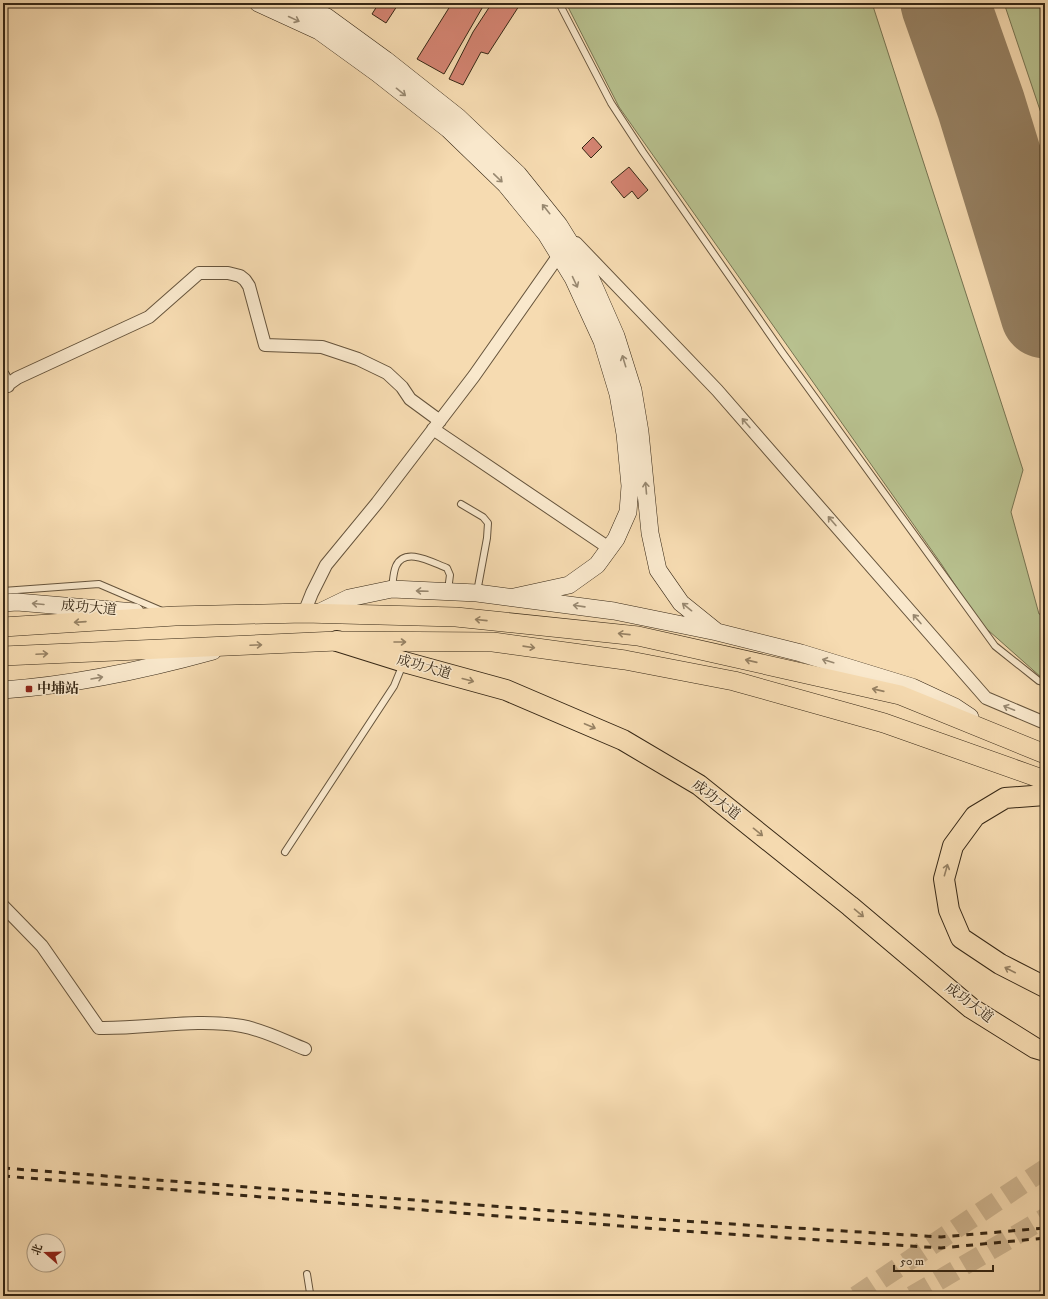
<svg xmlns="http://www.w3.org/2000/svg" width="1048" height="1299" font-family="'IM FELL DW Pica','Noto Serif SC',serif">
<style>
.green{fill:#b8c18f;stroke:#777452}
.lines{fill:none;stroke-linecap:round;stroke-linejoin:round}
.taxiway{stroke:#968163;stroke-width:36}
.runway{stroke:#968163;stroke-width:89}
.building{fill:#d48472;stroke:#362715}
.trunk-tunnel{stroke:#d0b792;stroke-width:20;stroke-dasharray:20 10;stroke-linecap:butt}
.service-casing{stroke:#66543c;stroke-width:8}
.minor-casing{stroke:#66543c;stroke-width:14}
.secondary-casing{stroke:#362715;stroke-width:18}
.primary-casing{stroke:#362715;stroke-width:20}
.trunk-casing{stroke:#362715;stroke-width:22}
.service{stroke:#f9e8cc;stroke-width:6}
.minor{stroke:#f9e8cc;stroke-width:12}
.secondary{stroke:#f9e8cc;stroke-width:17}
.primary{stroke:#f6dbb1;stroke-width:19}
.trunk{stroke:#f6dbb1;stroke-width:20}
.rail{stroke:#362715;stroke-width:3;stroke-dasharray:7 7;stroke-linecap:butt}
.oneway{stroke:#988870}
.oneway2{stroke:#968163}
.poi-dot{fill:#8f2418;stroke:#f9e8cc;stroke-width:1.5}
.labels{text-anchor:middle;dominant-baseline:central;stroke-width:3;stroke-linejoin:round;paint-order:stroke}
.street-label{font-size:14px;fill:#362715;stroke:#f9e8cc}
.poi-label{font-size:14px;font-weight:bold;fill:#362715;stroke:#f9e8cc;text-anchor:start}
</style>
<rect width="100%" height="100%" fill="#f6dbb1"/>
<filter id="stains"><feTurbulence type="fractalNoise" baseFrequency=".005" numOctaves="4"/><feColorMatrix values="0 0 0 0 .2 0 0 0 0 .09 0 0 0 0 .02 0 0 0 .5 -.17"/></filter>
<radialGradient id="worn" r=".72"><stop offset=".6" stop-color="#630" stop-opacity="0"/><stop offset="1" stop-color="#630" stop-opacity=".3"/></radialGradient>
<path class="green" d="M566 3H872L1023 470 1011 512 1039 614 1045 615V678H1042L980 623 942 565 619 107Z
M1004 3H1045V125Z"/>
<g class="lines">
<path class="taxiway" d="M981 105C995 148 1004 207 1045 233"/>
<path class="runway" d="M945 3 981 105 1045 314"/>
</g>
<path class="building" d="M379 3H399L386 23 372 14Z
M452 3H485L444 74 417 59Z
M492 3H516L519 6 488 54 481 52 463 85 449 79 473 32Z
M593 137 602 147 591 158 582 148Z
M629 167 648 190 638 199 632 191 624 198 611 182Z"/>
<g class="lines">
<path class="trunk-tunnel" d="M856 1296 1045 1169
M912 1296 1045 1218"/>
<g class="service-casing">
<path id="service" d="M559 3 611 103 643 152 782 352 995 646 1039 681 1045 683
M461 504 483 517 488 523 487 538 477 592
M392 588C393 582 393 573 396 566 405 546 433 563 447 568L450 575 448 590
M3 591 99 584 162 611
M285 852 394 686 403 664
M307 1274 310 1293 309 1296"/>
</g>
<g class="minor-casing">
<path id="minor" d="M576 243 717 390 986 698 1045 723
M3 375 8 386
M3 388 17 378 149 317 199 273H228L240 276 245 280 249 286 265 345 322 347 358 359 387 373 402 387 410 399 440 421
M433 429 609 548
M304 613 312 593 326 565 377 503 474 376 559 255
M3 906 42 946 99 1028C147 1029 194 1018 242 1026 264 1030 285 1041 305 1049"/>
</g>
<g class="secondary-casing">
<path id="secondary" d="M258 3 319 31 377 73 448 129 506 185 546 234 573 278 602 341 618 394 625 434 630 486 628 512 616 539 597 565 569 585 514 597
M296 3 327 17 386 60 458 117 518 174 559 225 587 270 616 336 633 390 640 432 650 533 658 570 681 603 717 632
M3 603 17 602 135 612
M318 613 349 598 392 589 477 593 614 611 717 632 801 653 912 687 955 707 970 717
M3 690C74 685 144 670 213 651"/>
</g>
<g class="primary-casing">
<path id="primary" d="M3 627 175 616 304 613 456 617 638 636 900 695 1045 754
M3 656 337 641 493 642 625 660 734 681 884 723 1045 780"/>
</g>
<g class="trunk-casing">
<path id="trunk" d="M337 641 404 662 506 690 623 740 699 785 850 906 971 1008 1035 1048 1045 1051
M1045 795 1005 798 975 816 953 846 944 879 949 910 961 938 1000 964 1045 987"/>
</g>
<use href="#service" class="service"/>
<use href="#minor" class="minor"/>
<use href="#secondary" class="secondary"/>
<use href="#primary" class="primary"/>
<use href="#trunk" class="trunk"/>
<path class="rail" d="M3 1168 683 1221 941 1237 1045 1228
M3 1176 683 1231 941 1248 1045 1238"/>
</g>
<defs><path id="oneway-shaft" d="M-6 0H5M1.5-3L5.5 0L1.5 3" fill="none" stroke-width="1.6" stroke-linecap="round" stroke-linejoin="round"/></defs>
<g class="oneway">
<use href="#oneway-shaft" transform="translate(294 19) rotate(25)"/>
<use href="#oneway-shaft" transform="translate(401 92) rotate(39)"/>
<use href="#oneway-shaft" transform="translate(498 178) rotate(44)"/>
<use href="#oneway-shaft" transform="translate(546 209) rotate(-129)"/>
<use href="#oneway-shaft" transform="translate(575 282) rotate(65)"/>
<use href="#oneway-shaft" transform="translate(624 361) rotate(-107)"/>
<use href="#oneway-shaft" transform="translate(746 423) rotate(-131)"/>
<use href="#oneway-shaft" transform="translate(646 488) rotate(-95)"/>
<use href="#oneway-shaft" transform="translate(832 521) rotate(-131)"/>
<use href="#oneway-shaft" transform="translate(422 591) rotate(-178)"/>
<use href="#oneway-shaft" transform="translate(38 604) rotate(-175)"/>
<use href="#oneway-shaft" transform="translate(579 606) rotate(-172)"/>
<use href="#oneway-shaft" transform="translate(687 607) rotate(-141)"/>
<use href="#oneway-shaft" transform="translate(917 619) rotate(-131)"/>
<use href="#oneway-shaft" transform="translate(828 661) rotate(-163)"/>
<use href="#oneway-shaft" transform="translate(97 678) rotate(-10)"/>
<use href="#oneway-shaft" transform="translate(1009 708) rotate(-158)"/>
</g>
<g class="oneway2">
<use href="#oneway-shaft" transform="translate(481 620) rotate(-174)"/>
<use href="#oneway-shaft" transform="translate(80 622) rotate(176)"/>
<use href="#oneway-shaft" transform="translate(624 634) rotate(-174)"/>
<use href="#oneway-shaft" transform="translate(400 642)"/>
<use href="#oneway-shaft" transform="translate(256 645) rotate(-2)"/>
<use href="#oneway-shaft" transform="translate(529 647) rotate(8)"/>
<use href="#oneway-shaft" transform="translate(42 654) rotate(-3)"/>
<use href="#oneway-shaft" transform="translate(751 661) rotate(-167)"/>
<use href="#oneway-shaft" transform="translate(468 680) rotate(15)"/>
<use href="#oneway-shaft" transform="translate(878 690) rotate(-167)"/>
<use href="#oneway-shaft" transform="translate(590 726) rotate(23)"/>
<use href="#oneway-shaft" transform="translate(758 832) rotate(39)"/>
<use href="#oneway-shaft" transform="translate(946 870) rotate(-74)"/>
<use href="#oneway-shaft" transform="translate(859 913) rotate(40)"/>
<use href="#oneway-shaft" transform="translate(1010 970) rotate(-153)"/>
</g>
<rect class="poi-dot" x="25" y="685" width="8" height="8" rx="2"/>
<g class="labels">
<g class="street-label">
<text transform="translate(89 608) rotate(5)">成功大道</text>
<text transform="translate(424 667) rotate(16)">成功大道</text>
<text transform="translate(716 800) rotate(37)">成功大道</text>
<text transform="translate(969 1003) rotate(37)">成功大道</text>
</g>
<g class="poi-label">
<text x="37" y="689">中埔站</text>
</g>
</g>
<rect width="1048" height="1299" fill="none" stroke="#f6dbb1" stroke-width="16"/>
<rect x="4" y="4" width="1040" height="1291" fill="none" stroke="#362715" stroke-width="2"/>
<rect x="8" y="8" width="1032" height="1283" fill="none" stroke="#362715"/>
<g transform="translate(46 1253) rotate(290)"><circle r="19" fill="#f9e8cc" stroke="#ab9b83"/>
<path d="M0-3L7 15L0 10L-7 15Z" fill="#8f2418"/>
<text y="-6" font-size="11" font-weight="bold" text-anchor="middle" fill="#362715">北</text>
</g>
<path d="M894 1265v6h99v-6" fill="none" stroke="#362715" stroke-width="2"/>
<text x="900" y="1265" font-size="12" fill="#362715" stroke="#f9e8cc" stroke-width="3" paint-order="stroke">50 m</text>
<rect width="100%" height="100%" filter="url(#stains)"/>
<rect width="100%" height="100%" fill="url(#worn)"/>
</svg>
